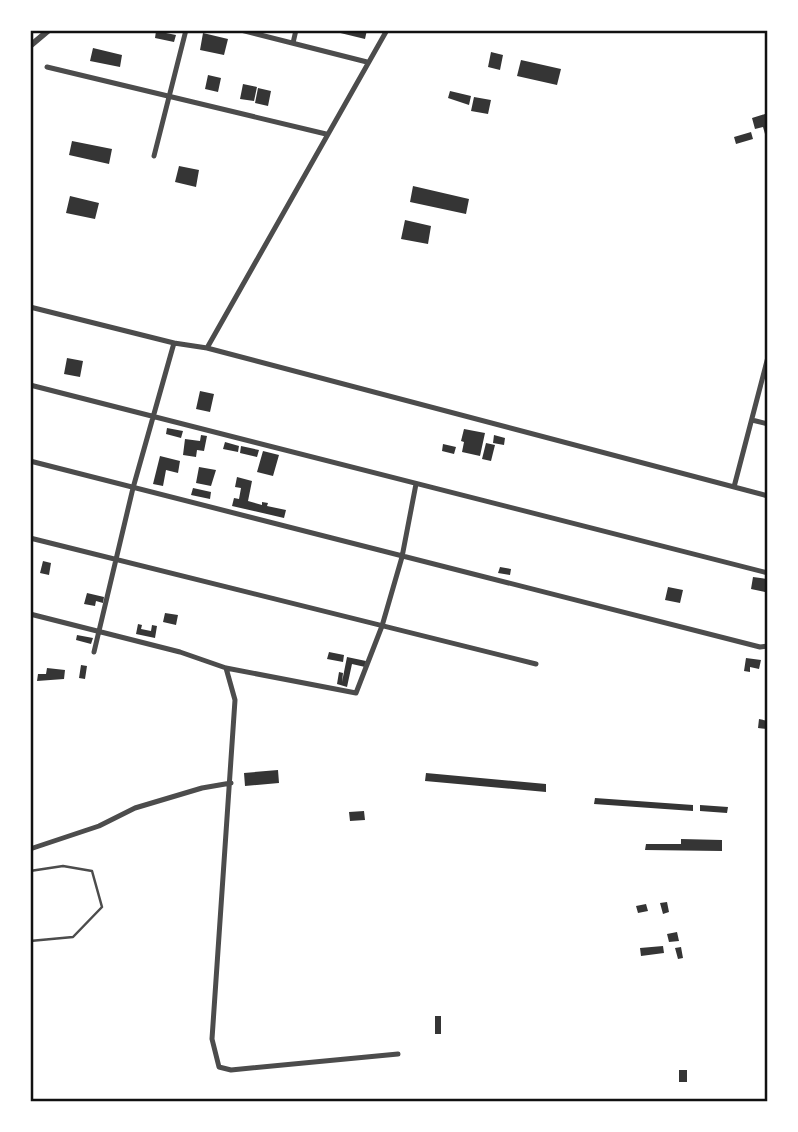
<svg xmlns="http://www.w3.org/2000/svg" width="798" height="1132" font-family="Quicksand,sans-serif">
<style>
.building{fill:#353535}
.lines{fill:none;stroke-linecap:round;stroke-linejoin:round}
.service{stroke:#4c4c4c;stroke-width:2.5}
.minor{stroke:#4c4c4c;stroke-width:5}
.tertiary{stroke:#4c4c4c;stroke-width:6}
.neatline{fill:none;stroke:#111;stroke-width:2.5}
</style>
<rect width="100%" height="100%" fill="#fff"/>
<path class="building" d="M328 30H367L365 39Z
M156 31 176 35 174 42 155 38Z
M203 33 228 39 224 55 200 50Z
M93 48 122 55 120 67 90 61Z
M491 52 503 55 500 70 488 67Z
M521 60 561 69 557 85 517 76Z
M208 75 221 78 218 92 205 89Z
M243 84 257 87 254 101 240 99Z
M258 88 271 91 268 106 255 103Z
M450 91 471 96 469 105 448 98Z
M474 97 491 100 488 114 471 111Z
M768 113V133L765 134 763 127 755 129 752 118Z
M751 132 753 139 736 144 734 137Z
M72 141 112 149 109 164 69 155Z
M179 166 199 170 196 187 175 182Z
M413 186 469 199 466 214 410 202Z
M70 196 99 203 95 219 66 213Z
M405 220 431 226 428 244 401 239Z
M67 358 83 361 80 377 64 374Z
M200 391 214 394 210 412 196 409Z
M167 428 183 431 181 438 166 434Z
M464 429 485 433 480 456 462 452 464 442 461 441Z
M201 435 207 436 204 451 197 450 196 457 183 455 185 439 200 441Z
M494 435 505 438 504 445 493 443Z
M225 442 239 446 238 452 223 449Z
M486 443 495 445 491 461 482 459Z
M443 444 456 447 454 454 442 451Z
M241 446 259 450 257 457 240 453Z
M263 451 279 455 273 476 257 472Z
M160 456 180 461 178 473 166 470 163 486 153 484Z
M199 467 216 470 211 486 196 483Z
M237 477 252 481 248 501 262 505V502L268 503 267 506 286 510 284 518 232 506 234 498 239 499 241 488 235 487Z
M193 488 211 492 210 499 191 495Z
M43 561 51 563 49 575 40 573Z
M500 567 511 569 510 575 498 573Z
M753 577 767 579 765 592 751 589Z
M668 587 683 590 680 603 665 600Z
M87 593 104 597 103 603 96 601 95 606 84 604Z
M165 613 178 615 176 625 163 622Z
M138 624 142 625 141 629 151 631 152 625 157 626 155 638 136 634Z
M77 635 93 638 91 644 76 640Z
M329 652 344 655 343 662 327 659Z
M347 657 366 661 365 667 352 664 347 687 337 684 339 672 343 673 342 682Z
M746 658 761 660 759 669 750 667V672L744 671Z
M81 665 87 666 85 679 79 678Z
M47 668 65 670 64 679 37 681 38 674H46Z
M759 719 768 721 767 729 758 728Z
M278 770 279 783 245 786 244 773Z
M426 773 546 784V792L425 781Z
M595 798 693 805V811L594 804Z
M700 805 728 807 727 813 700 811Z
M364 811 365 820 350 821 349 812Z
M681 839 722 840V851L645 850 646 844H681Z
M667 902 669 912 663 914 660 903Z
M646 904 648 911 638 913 636 906Z
M677 932 679 941 669 942 667 934Z
M663 946 664 953 641 956 640 948Z
M681 947 683 958 678 959 675 948Z
M435 1016H441V1034H435Z
M679 1070H687V1082H679Z"/>
<g class="lines">
<path class="service" d="M30 871 63 866 92 871 102 907 73 937 30 941"/>
<path class="minor" d="M241 30 367 62
M293 43 296 30
M47 67 326 134
M154 156 186 30
M30 307 174 343 207 348 768 496
M207 348 387 30
M30 385 768 573
M752 420 768 424
M30 461 760 647 768 646
M734 487 768 357
M30 538 536 664
M30 614 180 652 226 668 356 693 382 626 402 557 416 484
M94 652 133 488 174 343
M226 668 235 700 212 1039 219 1067 231 1070 398 1054
M30 849 99 826 135 808 202 788 231 783"/>
<path class="tertiary" d="M30 46 49 30"/>
</g>
<rect width="798" height="1132" fill="none" stroke="#ffffff" stroke-width="63"/>
<rect x="32" y="32" width="734" height="1068" class="neatline"/>
</svg>
